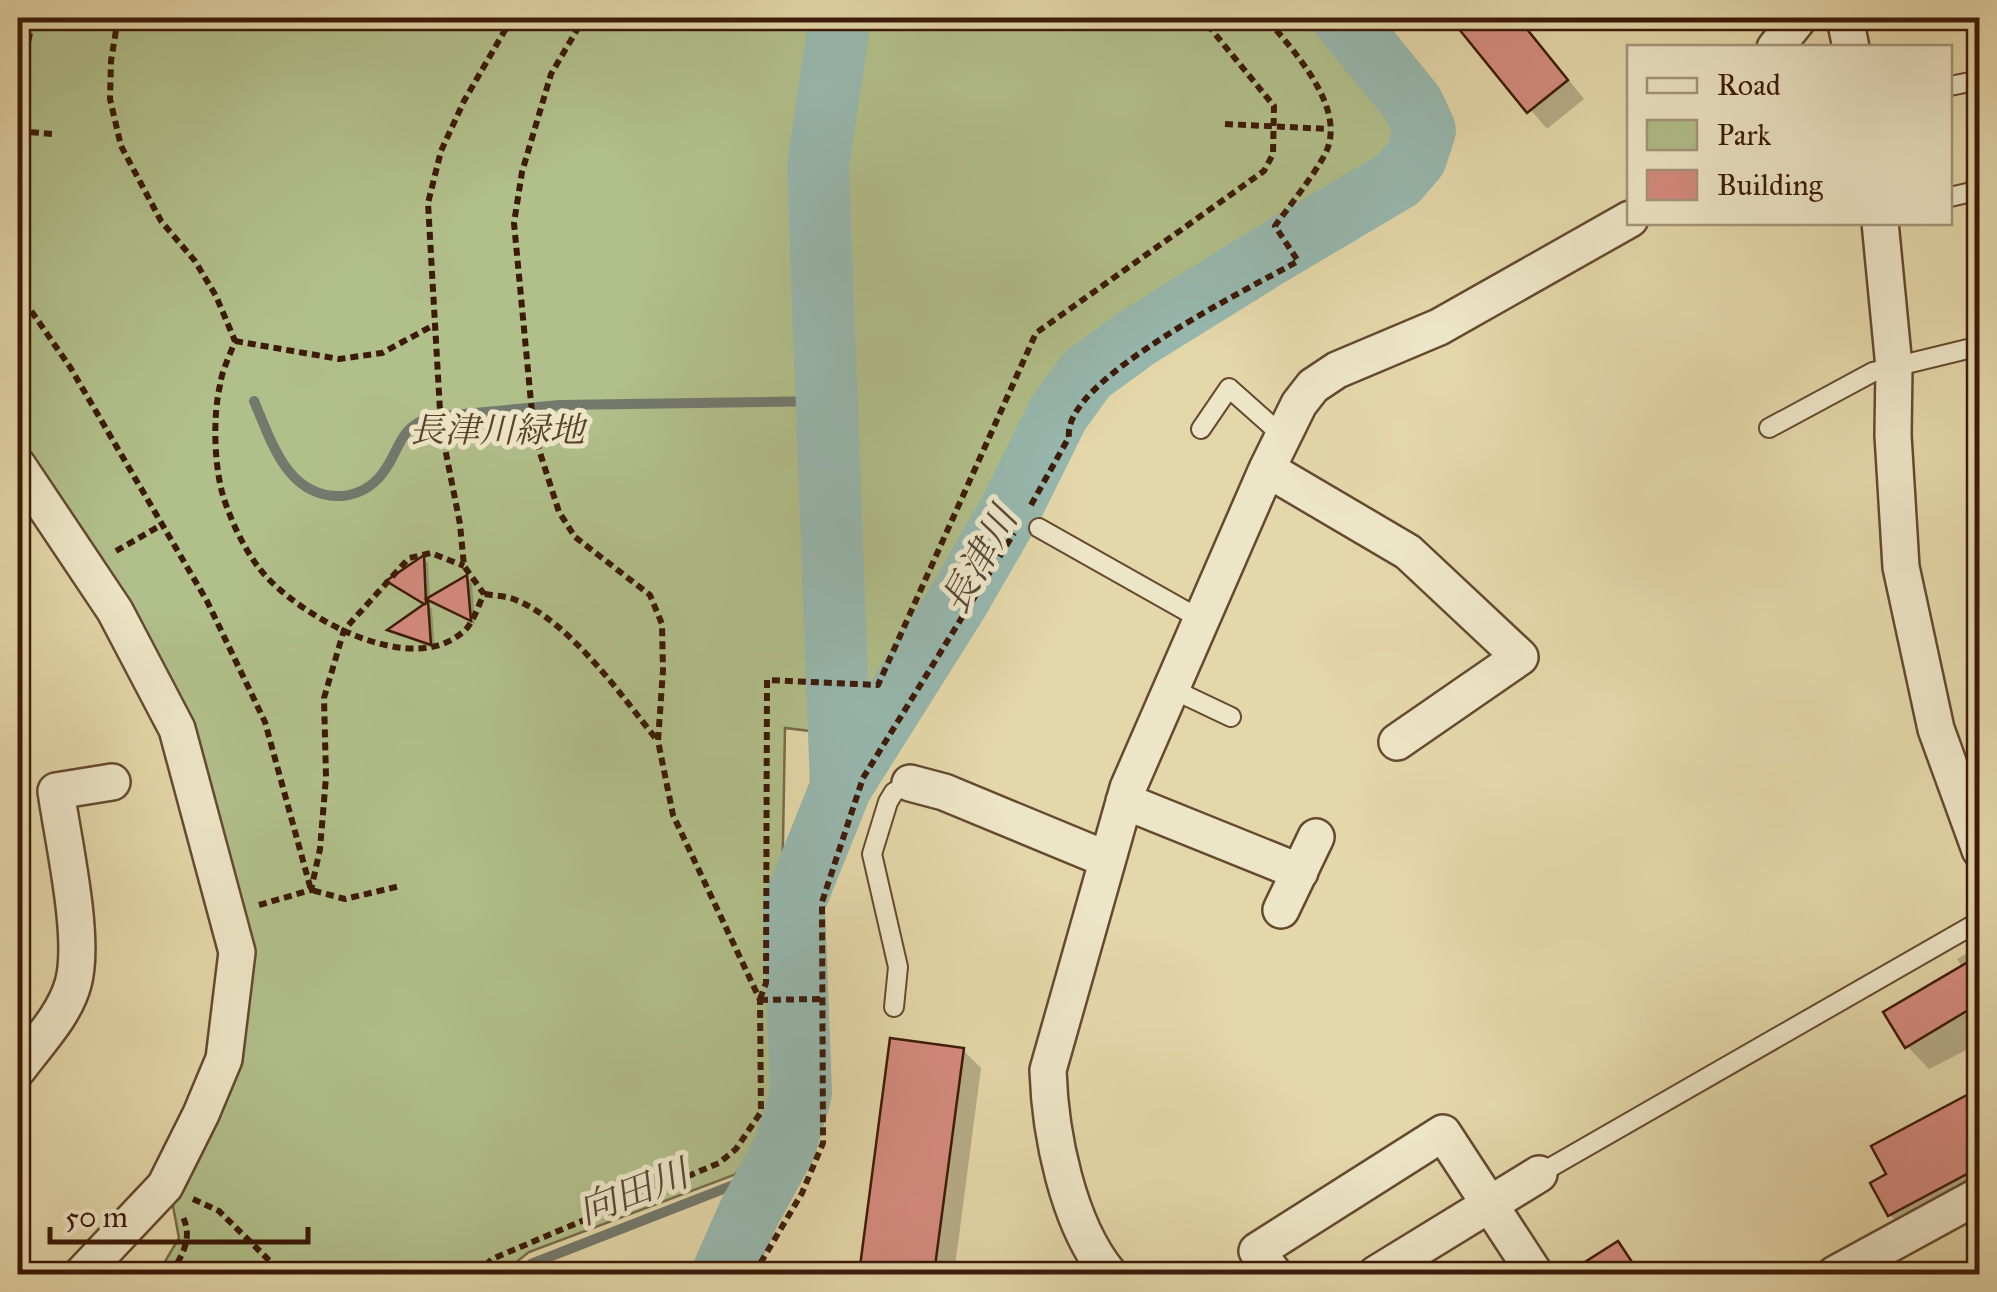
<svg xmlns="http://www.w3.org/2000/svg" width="1997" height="1292" font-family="'IM FELL Great Primer','Noto Serif JP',serif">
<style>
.green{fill:#b1bf8a;stroke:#766c4a;stroke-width:2.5}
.shadow{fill:#0003}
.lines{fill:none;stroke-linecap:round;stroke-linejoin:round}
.stream{stroke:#73796d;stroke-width:10}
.river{stroke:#97b8af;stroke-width:62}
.building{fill:#d58b7f;stroke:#3c1a09;stroke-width:2.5}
.lane-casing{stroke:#664931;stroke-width:22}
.street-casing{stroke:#664931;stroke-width:40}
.path{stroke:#3c1a09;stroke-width:6;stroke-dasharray:8 5;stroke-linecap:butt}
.lane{stroke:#ede5c7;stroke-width:18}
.street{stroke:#ede5c7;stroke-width:35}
.labels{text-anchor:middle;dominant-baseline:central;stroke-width:10;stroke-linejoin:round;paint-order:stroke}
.park-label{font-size:35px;font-style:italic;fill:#594329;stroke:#ede5c7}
.water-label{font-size:38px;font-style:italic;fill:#57493b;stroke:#ede5c7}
</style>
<rect width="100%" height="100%" fill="#e4d7a9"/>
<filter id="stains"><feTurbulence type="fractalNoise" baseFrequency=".002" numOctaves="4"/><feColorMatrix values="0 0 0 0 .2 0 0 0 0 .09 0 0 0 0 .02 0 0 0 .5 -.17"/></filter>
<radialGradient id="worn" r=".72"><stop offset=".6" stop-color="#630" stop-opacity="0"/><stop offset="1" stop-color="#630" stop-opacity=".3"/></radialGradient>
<path class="green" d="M18 18H1324L1403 113C1408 131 1411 149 1398 164 1378 188 1341 203 1315 220 1238 271 1162 326 1087 379L1071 400 867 738 785 728 778 1120 756 1157 734 1175 529 1252 501 1274H152L160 1270 179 1238 172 1201 237 1053 186 721 18 450Z"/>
<path class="shadow" d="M1453 18H1519L1584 99 1547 129Z
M1624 18H1640L1633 26Z
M424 559 428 563 430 600 467 578 472 583 475 624 423 600 432 609 435 649 391 631 427 605 395 586Z
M1980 946V1043L1929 1069 1907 1046 1962 967 1957 959Z
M892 1041 963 1050 981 1068 954 1274H861Z
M1980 1091V1202L1913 1238 1890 1215 1873 1184 1890 1175Z
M1618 1244 1641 1274H1583L1580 1269Z"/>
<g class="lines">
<path class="stream" d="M254 401C272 443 288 499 343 496 359 494 372 487 382 474 401 450 397 428 431 417L560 405 828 401
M521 1274 531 1264 772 1170"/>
<path class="river" d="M840 18 818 166 841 787
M722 1274 749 1213 785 1147 801 1093 794 904 841 787 958 601 1011 509 1058 414 1087 374 1138 337 1265 258 1398 179 1416 158 1425 130 1413 104 1343 18"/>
</g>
<path class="building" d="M1450 18H1518L1568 80 1527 113Z
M424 555 426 603 428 601 431 645 387 630 424 604 386 581Z
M467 575 471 621 426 599Z
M1980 955V1003L1905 1048 1883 1012Z
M890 1038 964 1048 934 1274H859Z
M1980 1088V1167L1888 1216 1870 1183 1886 1174 1871 1146Z
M1618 1241 1640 1274H1566Z"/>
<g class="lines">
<g class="lane-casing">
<path id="lane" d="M1950 86 1980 80
M1950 197 1980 190
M1769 428 1873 372 1980 346
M1201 429 1229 388 1284 437
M1039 528 1202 620
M1172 689 1231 717
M894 1007 898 967 872 854 888 802 894 792 910 783
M1539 1174 1980 921"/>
</g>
<g class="street-casing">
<path id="street" d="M1845 18 1851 48
M1775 48 1799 18
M1880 222 1894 367 1893 435 1901 567 1936 729 1980 850
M18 466 115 611 177 729 237 952 224 1059 201 1114 165 1186 82 1274
M1267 469 1408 552 1520 657 1397 742
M910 783 944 792 1106 859
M1124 801 1300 872
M1281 910 1316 837
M18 1069C37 1043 64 1016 73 984 86 939 63 841 56 791L112 782
M1109 1274C1068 1224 1050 1135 1048 1070L1128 788 1267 469 1299 404 1313 386 1337 370 1439 327 1630 219
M1274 1274 1257 1251 1443 1133 1535 1274
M1376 1274 1539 1174
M1835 1274 1980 1195"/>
</g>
<path class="path" d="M118 18 111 61 110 99 121 146 161 221 195 261 216 296 235 341C230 355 222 370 220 385 213 416 214 461 222 492 229 517 243 547 259 568 295 615 415 683 467 628 474 620 479 604 484 594L464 566 460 524 441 428 428 203 441 151 464 101 512 18
M18 92 33 18
M1225 124 1329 129
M18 131 52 134
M18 275 25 302 70 367 207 601 265 722 311 890 345 899 400 886
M235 341 339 359 382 353 434 325
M1031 505 1069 437C1062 379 1251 288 1298 261L1275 226C1287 209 1323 164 1328 147 1343 103 1292 49 1266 18
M116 551 163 524
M485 594C495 596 507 596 516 600 570 622 622 696 657 740
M259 905 311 890 320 849 326 777 324 698 344 630 409 558 431 553 464 566
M760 999 766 983 767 680 878 685 1036 333 1264 171 1273 154 1274 106 1202 18
M760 1000 821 999
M193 1199 219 1211 283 1274
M171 1274C182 1255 193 1239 183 1217
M476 1274 492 1259 719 1163 736 1149 761 1112 760 1000 673 815 658 741 663 670 662 624 650 595 575 537 559 512 534 434 514 223 522 172 551 74 584 18
M754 1274 802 1193 823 1143 822 902 863 778 1014 533"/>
<use href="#lane" class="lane"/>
<use href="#street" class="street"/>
</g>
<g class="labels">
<g class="park-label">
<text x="497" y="430">長津川緑地</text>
</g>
<g class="water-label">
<text transform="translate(979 560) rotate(-61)">長津川</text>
<text transform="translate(633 1192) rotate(-21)">向田川</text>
</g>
</g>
<rect width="1997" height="1292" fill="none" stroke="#e4d7a9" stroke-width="60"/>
<rect x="20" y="20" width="1957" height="1252" fill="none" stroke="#3c1a09" stroke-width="5"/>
<rect x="30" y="30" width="1937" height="1232" fill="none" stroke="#3c1a09" stroke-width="2.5"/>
<rect x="1627" y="45" width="325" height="180" fill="#ede5c7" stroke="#a6947b" stroke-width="2.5"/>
<rect x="1647" y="78" width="50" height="15" fill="#ede5c7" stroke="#a6947b" stroke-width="2.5"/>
<text x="1717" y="95" font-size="30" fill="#3c1a09">Road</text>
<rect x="1647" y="120" width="50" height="30" fill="#b1bf8a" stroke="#a6947b" stroke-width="2.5"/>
<text x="1717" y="145" font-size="30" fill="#3c1a09">Park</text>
<rect x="1647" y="170" width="50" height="30" fill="#d58b7f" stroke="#a6947b" stroke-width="2.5"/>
<text x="1717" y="195" font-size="30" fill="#3c1a09">Building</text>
<path d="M50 1227v15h258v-15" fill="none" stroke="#3c1a09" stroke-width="5"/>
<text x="65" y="1227" font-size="30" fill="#3c1a09" stroke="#ede5c7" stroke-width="8" paint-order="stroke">50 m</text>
<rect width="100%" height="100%" filter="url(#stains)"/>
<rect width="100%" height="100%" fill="url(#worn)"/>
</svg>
